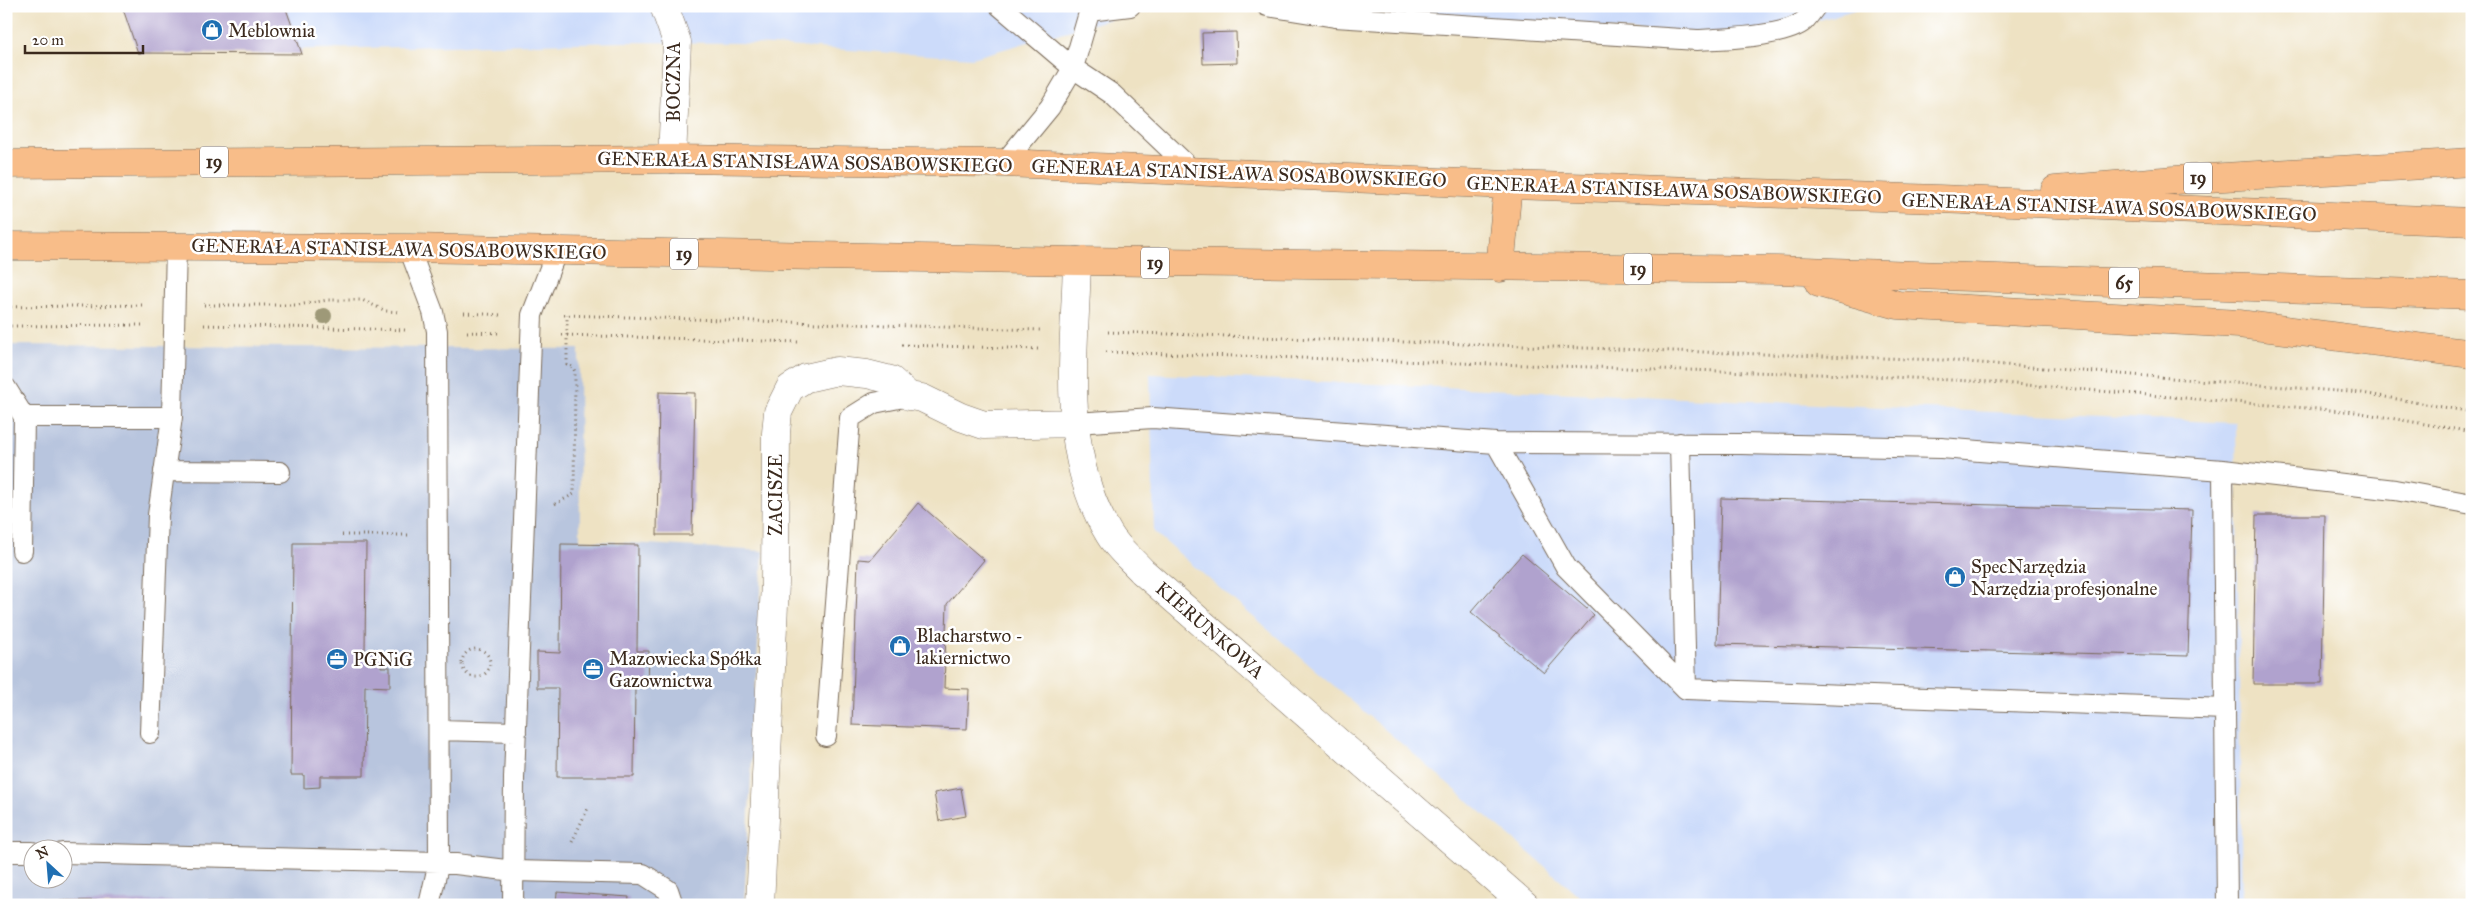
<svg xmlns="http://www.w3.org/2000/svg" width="2478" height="911" font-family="'IM FELL Great Primer',serif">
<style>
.built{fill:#ccdbfa}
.industrial{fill:#b8c5de;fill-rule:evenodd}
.building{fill:#b0a2ce}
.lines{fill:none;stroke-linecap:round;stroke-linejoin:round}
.lane-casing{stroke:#7a6a58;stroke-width:22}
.street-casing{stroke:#7a6a58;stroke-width:29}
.highway-casing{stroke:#7a6a58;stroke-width:29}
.path{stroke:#7a6a58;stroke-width:3;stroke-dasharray:1 4;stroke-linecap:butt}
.lane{stroke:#fff;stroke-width:20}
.street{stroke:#fff;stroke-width:28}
.highway{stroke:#f8bd89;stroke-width:28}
.tree{fill:#9e9978}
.labels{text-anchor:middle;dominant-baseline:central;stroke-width:5;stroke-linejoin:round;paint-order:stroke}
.shield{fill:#fff;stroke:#766a62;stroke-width:1}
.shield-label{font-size:18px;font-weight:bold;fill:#3b2a1e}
.poi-label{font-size:19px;fill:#3b2a1e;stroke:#fff;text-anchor:start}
.street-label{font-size:19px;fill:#3b2a1e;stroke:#fff}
</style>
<rect width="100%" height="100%" fill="#fff"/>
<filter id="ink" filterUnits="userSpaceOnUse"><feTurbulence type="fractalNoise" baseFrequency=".02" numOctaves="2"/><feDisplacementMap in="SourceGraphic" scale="10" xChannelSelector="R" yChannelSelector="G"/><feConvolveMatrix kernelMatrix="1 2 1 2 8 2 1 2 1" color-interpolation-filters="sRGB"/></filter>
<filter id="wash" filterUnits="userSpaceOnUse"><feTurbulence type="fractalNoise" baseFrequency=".0096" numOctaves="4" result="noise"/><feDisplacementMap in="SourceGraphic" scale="20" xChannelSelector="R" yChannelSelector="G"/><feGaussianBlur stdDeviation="1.12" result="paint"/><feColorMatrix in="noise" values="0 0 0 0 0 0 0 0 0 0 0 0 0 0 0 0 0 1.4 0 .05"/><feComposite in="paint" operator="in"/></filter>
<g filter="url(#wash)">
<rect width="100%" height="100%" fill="#eee2c3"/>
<path class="built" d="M122 6H1157L972 58 741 43 624 42 138 53Z
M1267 6H1868L1785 30 1739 38Z
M1150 374 2236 423 2242 905H1590L1154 532Z"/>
<path class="industrial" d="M6 345 579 349 580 540 763 551 744 905H6ZM32 848H62V878H32Z"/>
<g id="blocks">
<path class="building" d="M122 6H285L302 54 138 53Z
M1236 32 1237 63 1203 64 1202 33Z
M659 392 695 393 692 535H657Z
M1721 498 2192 510 2188 656 1717 644Z
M918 503 984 560 947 604 944 688 969 689 967 729 852 725 858 559 870 560Z
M2256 515H2325L2322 684H2253Z
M293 543H366L365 652H382L381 667H390V687L365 686 364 776H320V787L304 788V775H291Z
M561 544 638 545 637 651H649L648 687 635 686 634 777H557L558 688H537V652L560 653Z
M1522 554 1594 615 1544 673 1471 612Z
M961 788 966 816 939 821 934 793Z
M557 892 629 897 628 905H556Z
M27 900 344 903 343 905H27Z"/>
</g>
</g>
<g filter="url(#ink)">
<use href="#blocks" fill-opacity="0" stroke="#7a6a58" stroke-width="1"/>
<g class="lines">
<g class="lane-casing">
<path id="lane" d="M1000 6 1073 68 1112 94 1192 170
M1267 6 1335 17 1697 40C1721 39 1786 37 1804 21 1808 17 1812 11 1816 6
M1089 11 1130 6
M1004 163 1050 107 1073 68 1091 6
M409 248 433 312 437 331 439 862 429 905
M6 388 24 417 22 551
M24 417H172
M1075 423 1153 418 1496 443 1741 444 1941 448 2223 470 2225 709 1686 689 1566 567 1496 443
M1680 443 1686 689
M2223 470 2395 490 2472 504
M164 471 280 472
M2225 709 2227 905
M439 730 516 732
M150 733 158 515 172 417 176 246
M826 736 850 418 874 403 909 396
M6 852H32
M62 853 439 862 514 871 643 874 668 890 673 905
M513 905 514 778 532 315 557 250"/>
</g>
<g class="street-casing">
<path id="street" d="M664 6 677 42 672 159
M1077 261C1075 353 1059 452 1109 534 1117 548 1132 560 1142 571L1525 905
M760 905 775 583 776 433 778 412 790 388 806 378 837 371 867 374 891 380 909 396 922 398 961 417 984 425 1075 423"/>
</g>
<g class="highway-casing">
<path id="highway" d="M6 164 672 159 1004 163 1508 185 1939 199 2472 222
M2055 190 2175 180 2472 162
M6 246 409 248 1077 261 1777 270 2472 295
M1500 268 1508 185
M1819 283 1898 305 2239 324 2472 354"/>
</g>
<path class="path" d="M204 305H298L328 300H362L386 311 400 312
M6 307 145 305
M464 313 502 315
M564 315 1040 330
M204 325 406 330
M6 326 143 325
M467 332 500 333
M1108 332 1942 360 2362 393 2472 412
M562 335 800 342
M902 345 1040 349
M1106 352 1849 375 1990 382 2355 412 2472 432
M555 504 574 494 575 372 573 367 567 365V315
M342 535H409
M462 663a14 14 0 1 1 28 0a14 14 0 1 1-28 0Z
M572 842 588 808"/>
<use href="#lane" class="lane"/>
<use href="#street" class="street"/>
<use href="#highway" class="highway"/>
</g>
<circle class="tree" cx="324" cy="316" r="8"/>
</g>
<defs>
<g id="shop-disc" transform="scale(1.125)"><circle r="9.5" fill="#1f6fb2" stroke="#fff"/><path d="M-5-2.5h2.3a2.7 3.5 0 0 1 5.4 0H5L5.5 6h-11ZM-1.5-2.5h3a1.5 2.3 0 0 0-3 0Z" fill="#fff"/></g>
<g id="office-disc" transform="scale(1.125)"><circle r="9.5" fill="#1f6fb2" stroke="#fff"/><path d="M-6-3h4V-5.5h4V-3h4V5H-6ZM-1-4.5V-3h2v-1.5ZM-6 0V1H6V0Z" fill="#fff"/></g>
</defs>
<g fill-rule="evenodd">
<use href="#shop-disc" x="212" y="30"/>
<use href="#shop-disc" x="1955" y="577"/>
<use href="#shop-disc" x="900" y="646"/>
<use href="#office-disc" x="337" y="659"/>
<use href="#office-disc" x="593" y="669"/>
</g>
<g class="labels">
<g class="shield">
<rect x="200" y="146.5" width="28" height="31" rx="4"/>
<rect x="2184" y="162.5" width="28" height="31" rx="4"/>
<rect x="670" y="238.5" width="28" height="31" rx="4"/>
<rect x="1141" y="247.5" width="28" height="31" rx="4"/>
<rect x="1624" y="253.5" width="28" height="31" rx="4"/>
<rect x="2109" y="267.5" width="30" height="31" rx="4"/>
</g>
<g class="shield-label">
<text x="214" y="162">19</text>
<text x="2198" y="178">19</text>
<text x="684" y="254">19</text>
<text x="1155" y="263">19</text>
<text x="1638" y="269">19</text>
<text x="2124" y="283">65</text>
</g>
<g class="poi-label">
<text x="228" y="30">Meblownia</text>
<text x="1971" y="566">SpecNarzędzia<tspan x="1971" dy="22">Narzędzia profesjonalne</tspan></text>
<text x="916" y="635">Blacharstwo -<tspan x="916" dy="22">lakiernictwo</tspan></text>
<text x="609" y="658">Mazowiecka Spółka<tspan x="609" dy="22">Gazownictwa</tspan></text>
<text x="353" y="659">PGNiG</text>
</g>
<g class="street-label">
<text transform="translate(673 82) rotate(-90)">BOCZNA</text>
<text transform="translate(805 162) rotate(1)">GENERAŁA STANISŁAWA SOSABOWSKIEGO</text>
<text transform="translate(1239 173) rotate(2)">GENERAŁA STANISŁAWA SOSABOWSKIEGO</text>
<text transform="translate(1674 190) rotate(2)">GENERAŁA STANISŁAWA SOSABOWSKIEGO</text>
<text transform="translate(2109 207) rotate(2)">GENERAŁA STANISŁAWA SOSABOWSKIEGO</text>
<text transform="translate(399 249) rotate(1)">GENERAŁA STANISŁAWA SOSABOWSKIEGO</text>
<text transform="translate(775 495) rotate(-90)">ZACISZE</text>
<text transform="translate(1210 630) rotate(41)">KIERUNKOWA</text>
</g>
</g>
<rect width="2478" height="911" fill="none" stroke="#fff" stroke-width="25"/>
<g transform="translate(48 864) rotate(334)"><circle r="24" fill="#ffffff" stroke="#b1aaa5"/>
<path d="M0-4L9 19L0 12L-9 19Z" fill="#1f6fb2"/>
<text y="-8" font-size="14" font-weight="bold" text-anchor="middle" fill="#3b2a1e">N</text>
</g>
<path d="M25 45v8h118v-8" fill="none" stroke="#3b2a1e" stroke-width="2.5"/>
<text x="32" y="45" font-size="15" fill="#3b2a1e" stroke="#ffffff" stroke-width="4" paint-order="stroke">20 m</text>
</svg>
